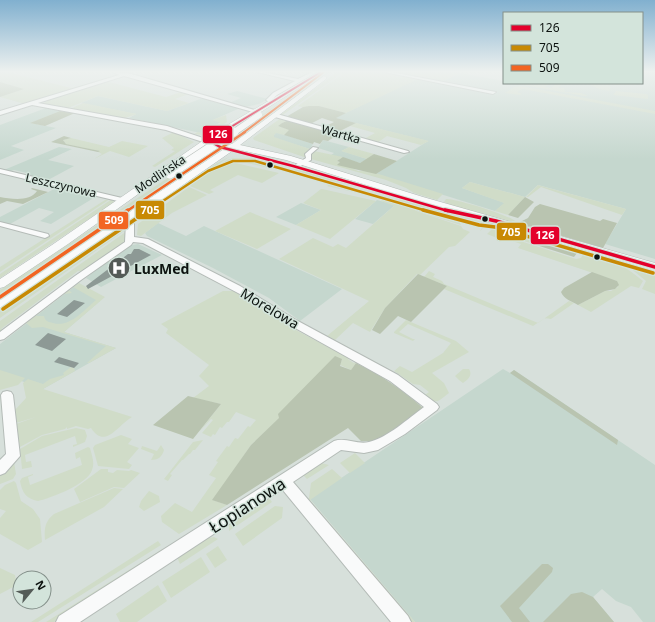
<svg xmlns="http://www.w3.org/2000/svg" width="655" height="622" font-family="'Noto Sans',sans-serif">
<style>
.built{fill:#c5d7ce}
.green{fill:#d0dcc8}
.forest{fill:#b9c4b0}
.building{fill:#8d9995}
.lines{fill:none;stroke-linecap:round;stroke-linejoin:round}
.minor-casing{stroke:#b4bbb7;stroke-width:2}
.major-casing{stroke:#b4bbb7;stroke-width:1}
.minor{fill:#f9fafa;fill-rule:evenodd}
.major{fill:#f9fafa;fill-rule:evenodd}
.major-bridge-far1-casing{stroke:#b4bbb7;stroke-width:8;stroke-linecap:butt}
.major-bridge-casing{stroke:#b4bbb7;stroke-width:10;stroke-linecap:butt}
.major-bridge-far1{stroke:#f9fafa;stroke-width:6}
.major-bridge{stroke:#f9fafa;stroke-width:9}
.bus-1-far2-casing{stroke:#d3e4db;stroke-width:3.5}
.bus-1-far1-casing{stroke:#d3e4db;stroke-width:4.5}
.bus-1-casing{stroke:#d3e4db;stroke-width:6}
.bus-2-far1-casing{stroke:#d3e4db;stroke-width:4.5}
.bus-2-casing{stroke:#d3e4db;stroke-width:6}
.bus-3-far2-casing{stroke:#d3e4db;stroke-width:3.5}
.bus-3-far1-casing{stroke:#d3e4db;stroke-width:4.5}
.bus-3-casing{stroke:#d3e4db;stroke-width:6}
.bus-1-far2{stroke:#e4002b;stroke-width:2}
.bus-1-far1{stroke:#e4002b;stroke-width:2.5}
.bus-1{stroke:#e4002b;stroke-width:3.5}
.bus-2-far1{stroke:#c88903;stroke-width:2.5}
.bus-2{stroke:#c88903;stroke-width:3.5}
.bus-3-far2{stroke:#f26522;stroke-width:2}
.bus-3-far1{stroke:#f26522;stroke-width:2.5}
.bus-3{stroke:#f26522;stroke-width:3.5}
.bus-dot{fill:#0d1310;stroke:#d3e4db;stroke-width:1.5}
.labels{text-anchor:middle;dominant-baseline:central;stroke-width:3;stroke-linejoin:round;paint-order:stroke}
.far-street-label{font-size:12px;fill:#0d1310;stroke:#d3e4db}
.poi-label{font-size:14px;font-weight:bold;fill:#0d1310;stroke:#d3e4db;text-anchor:start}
.street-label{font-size:14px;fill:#0d1310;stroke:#d3e4db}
.near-street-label{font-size:17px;fill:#0d1310;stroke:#d3e4db}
.line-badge{stroke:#d3e4db;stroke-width:1.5}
.badge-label{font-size:11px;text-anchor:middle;font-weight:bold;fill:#fff}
</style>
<rect width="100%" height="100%" fill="#d7e0db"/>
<path class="built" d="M642 72H655V259L605 244 626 209 538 185 525 197 470 182 462 188 505 203 495 211 376 174 428 141 335 118 421 77 443 81 460 73 504 81V83H642Z
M237 91 268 99 259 104 245 107 229 103 241 98 227 94Z
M98 96 167 111 203 98 240 108 213 120 221 122 201 133 129 118 136 114 81 103Z
M46 108 60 111 31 123 56 128 11 146 24 150 0 160V125Z
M276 132 313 144 310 149 274 138V135Z
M323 140 349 147 342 151 367 159 360 163 331 155 334 153 318 148Z
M59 147 72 149 48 160 74 166 48 180 28 175 31 174 14 170 11 171 4 170Z
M56 188 91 197 92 199 51 224 40 221 54 212 39 208 10 224 0 222V217Z
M377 200 395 205 373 224 355 219Z
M301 203 321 210 296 225 276 217Z
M158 223 186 236 204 226 342 289 300 321 269 298 213 268 147 236 145 233Z
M138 244 162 255 101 287 86 278 127 246Z
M75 286 100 301 64 332 116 348 43 389 0 373V344Z
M503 369 510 373 514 370 655 465V622H643L631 607 616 601 602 589 593 597 614 622H415L310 499Z"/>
<path class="green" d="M0 72H7L75 89 25 104 0 97 23 89 0 82Z
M324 72H330L265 115 273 116 237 142 219 137 254 114 262 115Z
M337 72H344L281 116 280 115Z
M345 72H382L381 74 388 73 398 75 396 77 404 76 416 80 346 113 319 106 305 108 298 106Z
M390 72H456L460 73 443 81Z
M105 81 166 97 181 92 189 94 175 99 189 103 167 111 98 96 68 108 42 104 51 99V98Z
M523 83 534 85 537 83H550L545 87 551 88 557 83H563L558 88H564L565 92 581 93 588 96H584L518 84Z
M591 83H635V85H608L611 87 609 91 599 89 590 85Z
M521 86 655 111V114L523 89 517 92 522 94 520 95 505 93 514 87Z
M616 91 646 94 648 95V99L613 95Z
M83 103 137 114 122 119 70 109Z
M226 115 227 122C215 130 210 137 194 134L198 132 201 133 221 123 212 120Z
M281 118 289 120 282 123 278 126 290 130 284 135 276 133 274 135V137L310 149 312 147 313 148 307 158 254 140 253 138Z
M356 123 429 141 421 145 387 136 377 143 364 139 375 133 350 126Z
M174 132 194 142 155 167 152 166 175 151 171 150 174 148 162 138Z
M71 138 109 147 122 141 148 146 129 157 110 151 94 159 102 154 98 152 99 151 66 144 63 140Z
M349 147 374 154 367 159 341 151Z
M201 149 221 152 183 177 165 173Z
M314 151 343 157 337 161 358 171H369L443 194 437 200 414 193 406 188 386 180 311 159V154Z
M229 157 132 224 133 222 217 163Z
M234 158H251L277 165 279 170 234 160 231 162 279 173 262 183 238 175 210 190 214 192 209 194 190 186 227 160Z
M294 169H297L359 187 291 172Z
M172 175 175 176 0 297V290Z
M470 182 525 197 508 215 495 211 504 203 462 188Z
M330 184 371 193 376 197 327 186Z
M538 185 541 186 626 209 622 215 541 187 528 197H526Z
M189 187 207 195 172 213 141 236 137 235 138 224Z
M321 189H322L376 201 330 239 296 225 321 210 303 203Z
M110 199 0 272V267L105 200Z
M112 199 114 201 113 203 0 278V274Z
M383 199 402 200 482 222 486 226 480 231 483 226 471 223H460L461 225 420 212 401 203 413 204Z
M446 199C454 198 509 215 515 221H510L452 206 444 202Z
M382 200 397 202 419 212 461 226 463 229 470 232 455 246 449 247 420 275 417 274 385 308 370 332 353 323 335 340 327 336 369 301 279 259 313 238 333 247 338 244 346 248 394 206 381 201Z
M250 212 291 229 257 249 215 231Z
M125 223 127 224V229L0 318V311Z
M498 224 540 237 533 244 506 235 503 232 492 228Z
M492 229 501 232 505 236 576 259 581 258 585 251C609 258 624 265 643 281L639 288 631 286 591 312 578 305 605 291H611L618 287 617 281 518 248 521 244 504 238 500 242 496 240 497 238 487 234Z
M127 231 126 241 124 243 83 272 78 271 1 329 5 331 0 335V321Z
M611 258 655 271V294L642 289 646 281 629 267Z
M429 271 435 274 433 277 442 281 444 284 538 323 569 301 574 303 551 319 545 318 533 326 444 289 447 286 424 277Z
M79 283 105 297 64 332 116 348 89 363H87L106 346 43 327 32 328 26 323 69 290 72 293 64 294 36 316H44C45 321 48 322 53 323 70 328 84 310 96 300L73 287Z
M223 291H233L264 308 292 328 347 357 349 360 354 363 357 360 386 377 407 394 393 383 356 363 351 370 340 365 342 359 251 445 213 500 227 505 179 534 162 522 161 516 175 503 192 512 216 478 209 475 218 462 216 461 227 446 229 447 235 438 238 439 248 426 250 427 256 420 236 412 229 422H227L222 428 220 427 215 435 213 434 211 437 202 433 213 420 211 419 199 432 221 404 193 398 209 386 199 376 209 365 166 333 168 329 161 324Z
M406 320 456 341 469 352 432 373 444 383 449 393C438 401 438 405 425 397V395L429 392 420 385 413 384 394 371 400 366 412 372 443 353 451 343 408 324 399 332 413 339H415L413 341 394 333V332Z
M71 367 74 368 75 371 43 389 132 417C118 425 105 450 91 428L88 429 76 426 67 429V427L65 429 42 435 20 447 16 424 36 417 16 423 15 410 26 398 23 383 28 379 43 384 50 379 64 375 63 373Z
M463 369H469C473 375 468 380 463 383L459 380 455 376Z
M0 370 25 378 18 385 0 390Z
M76 428 85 430 87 436 85 442 73 447V445L77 444 75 436 25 455 26 462 31 461 32 467 22 469 20 449 42 436Z
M121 435 132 439 128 444 139 448 127 462 132 465 129 469 98 466 93 448 95 445Z
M203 440 195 450H193L190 454H189L183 460H182L170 474 172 475 168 481 164 479 193 442Z
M161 445 164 450C162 457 158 460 151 460L154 454 141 449 142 446 157 451Z
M88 447 90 448C92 456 95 463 92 470 88 484 51 498 38 501 26 499 22 492 20 481L22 478 33 474V475L28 477 30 485 82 465 80 457 76 459 75 453Z
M355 453 365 463 350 473 340 463Z
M14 462 16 474 13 479 0 484V472Z
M321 463 329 465 307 479 303 475Z
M101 469H108V472L113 473 117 470 129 471 131 470 140 473 124 488 114 487 80 502 74 489Z
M332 469 342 478 310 500 415 622H410L306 500 309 498 311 483Z
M14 481 16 483 21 501 33 509 40 519 42 542 28 550 0 534V518L6 511 0 509V490L5 485Z
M114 488 123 489 104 507 45 540C44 529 45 521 54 514Z
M149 491 159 496 160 502 144 511 139 507 141 501Z
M269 498 272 502 229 531V525Z
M275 506 283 507 282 518 243 546 235 534Z
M214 537 218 539 180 564 177 557 205 539Z
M158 541 161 545 38 622H31Z
M218 546 227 560 215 568 206 554Z
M164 548 159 555 54 622H46Z
M201 557 210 572 171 598 162 582Z
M0 568 15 575 17 585 0 594Z
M158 585 167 601 137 622H120L116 614Z"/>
<path class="forest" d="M0 82 24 89 0 97Z
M309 106H319L346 113 336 118 356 123 338 132 322 128 334 122 322 118 310 124 286 117 303 107Z
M60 111 75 113 45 126 30 123Z
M289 120 339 134 328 141 323 140 320 144 314 142 313 144 284 135 289 130 278 126 282 123Z
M64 136 71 138 63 140 66 144 100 151 98 152 51 142Z
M374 154 397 161 376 174 337 165 340 162 337 161 343 157 360 163Z
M32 188 48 192 23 204 7 201 0 204V197C11 199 30 202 37 191L31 189Z
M525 197 534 202 518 218 508 215Z
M540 204 600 221 603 219 617 223 603 248 518 223 528 218 535 207Z
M540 237 580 249 574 257 533 244Z
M592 272 617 281 619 285 615 289 605 291 578 305C571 301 564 299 561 292L564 288Z
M418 274 447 286 411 322 398 316 380 334 372 330 385 308Z
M335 356 342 359 340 366 351 370 356 363C381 375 403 390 424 409L376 441H361L348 428 227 505 212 500 251 445 279 418 278 414Z
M514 370 618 440 617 445 510 373Z
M188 396 221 404 193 439 153 425Z
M542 564H548L553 568 552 572 519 608 530 622H512L500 606Z
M582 592 593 597 614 622H543L571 594Z"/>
<path class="building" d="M134 249H139L151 255 88 289 86 286 128 254H131Z
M74 300 85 303 67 317 57 314Z
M48 333 66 339 52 351 35 345Z
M59 357 79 363 74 368 54 362Z"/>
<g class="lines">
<g class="minor-casing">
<path id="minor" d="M113 72 128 73 258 111 253 112 124 76 38 103 167 126 203 138 216 134 219 136 203 142 166 130 32 105 0 115V111L119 75Z
M257 72H263L298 79 312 72H317L277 95 269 102 266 100 273 93 295 81Z
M384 72H391L496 92 493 94Z
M277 114 408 151 409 152 404 153 275 117 274 116Z
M313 147 318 148 311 154V160L299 167H295V165L306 158 305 154Z
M0 169 122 198 126 200 122 202 0 173Z
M138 207H144L145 209 134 222V237L148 239 240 286 296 320 398 375 437 404 439 407 437 410 405 434 378 450 364 453 341 450 293 482 408 616 411 622H391L282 489 80 622H56L59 616 334 441C346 437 357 445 369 442 387 438 409 418 424 407L390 381 288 324 259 304 143 243 133 242 131 245 81 280 4 339 0 340V332L75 276 125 242 126 222Z
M0 222 48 234 49 236 45 238 0 226Z
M7 391 11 392 13 395 20 456 5 473 0 475V460L6 454 1 395 3 392Z"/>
</g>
<g class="major-casing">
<path id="major" d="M324 76 326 77V79L240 145 291 156 423 197 655 263V271L417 201 286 160 235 149 144 212 79 254 5 307 0 308V298L80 243 84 242 227 147 212 146 200 150 68 244 4 287 0 288V279L52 245 214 133 306 79H310V81L213 142 232 144Z"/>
</g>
<use href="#minor" class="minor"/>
<use href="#major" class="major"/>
<g class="major-bridge-far1-casing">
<path id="major-bridge-far1" d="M233 133 259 115"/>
</g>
<g class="major-bridge-casing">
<path id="major-bridge" d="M170 174 234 132"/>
</g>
<use href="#major-bridge-far1" class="major-bridge-far1"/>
<use href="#major-bridge" class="major-bridge"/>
<g class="bus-1-far2-casing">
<path id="bus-1-far2" d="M221 133 321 72"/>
</g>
<g class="bus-1-far1-casing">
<path id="bus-1-far1" d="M217 135 223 132
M215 144 220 147 293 166 448 211"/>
</g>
<g class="bus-1-casing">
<path id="bus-1" d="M445 210 496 221 655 267"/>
</g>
<g class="bus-2-far1-casing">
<path id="bus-2-far1" d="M148 211 208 171 233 161H255L427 211"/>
</g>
<g class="bus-2-casing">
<path id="bus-2" d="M423 210 479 225 495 227 653 273
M3 309 149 210"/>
</g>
<g class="bus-3-far2-casing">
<path id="bus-3-far2" d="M243 133 324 72"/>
</g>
<g class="bus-3-far1-casing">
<path id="bus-3-far1" d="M127 211 245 132"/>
</g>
<g class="bus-3-casing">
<path id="bus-3" d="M0 297 128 210"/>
</g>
<use href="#bus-1-far2" class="bus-1-far2"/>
<use href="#bus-1-far1" class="bus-1-far1"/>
<use href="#bus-1" class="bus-1"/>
<use href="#bus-2-far1" class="bus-2-far1"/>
<use href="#bus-2" class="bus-2"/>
<use href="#bus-3-far2" class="bus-3-far2"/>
<use href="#bus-3-far1" class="bus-3-far1"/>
<use href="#bus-3" class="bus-3"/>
</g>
<linearGradient id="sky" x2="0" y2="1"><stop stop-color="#81b0cf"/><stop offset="0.45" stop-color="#edf1ef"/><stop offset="1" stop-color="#edf1ef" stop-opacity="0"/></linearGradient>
<rect width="655" height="159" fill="url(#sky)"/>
<defs>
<g id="hospital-disc" transform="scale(1.15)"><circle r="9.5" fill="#545b57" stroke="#d3e4db"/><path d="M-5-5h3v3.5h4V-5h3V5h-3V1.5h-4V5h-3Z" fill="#fff"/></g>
</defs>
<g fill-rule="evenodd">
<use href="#hospital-disc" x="119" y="268"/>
</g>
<g class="bus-dot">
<circle cx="270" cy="165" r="3.5"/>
<circle cx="179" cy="176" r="3.5"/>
<circle cx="485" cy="219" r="3.5"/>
<circle cx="597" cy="257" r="3.5"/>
</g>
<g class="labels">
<g class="far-street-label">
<text transform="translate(341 134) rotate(16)">Wartka</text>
<text transform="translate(160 174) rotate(-34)">Modlińska</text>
<text transform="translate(61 185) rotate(13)">Leszczynowa</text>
</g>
<g class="poi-label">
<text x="134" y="268">LuxMed</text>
</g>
<g class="street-label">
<text transform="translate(270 308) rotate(31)">Morelowa</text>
</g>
<g class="near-street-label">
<text transform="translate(247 505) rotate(-33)">Łopianowa</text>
</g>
</g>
<g class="line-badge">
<rect x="202" y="125" width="31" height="19" rx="4" fill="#e4002b"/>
<rect x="135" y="200" width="30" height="20" rx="4" fill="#c88903"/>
<rect x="98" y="211" width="31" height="19" rx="4" fill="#f26522"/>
<rect x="496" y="222" width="31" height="19" rx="4" fill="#c88903"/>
<rect x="530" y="226" width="30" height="19" rx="4" fill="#e4002b"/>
</g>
<g class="badge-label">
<text x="218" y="138">126</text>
<text x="150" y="214">705</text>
<text x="114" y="224">509</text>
<text x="511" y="236">705</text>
<text x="545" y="239">126</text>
</g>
<rect x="503" y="12" width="140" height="72" fill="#d3e4db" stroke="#84908a"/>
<rect x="511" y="25" width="20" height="6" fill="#e4002b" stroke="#84908a"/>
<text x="539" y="32" font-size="12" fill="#0d1310">126</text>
<rect x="511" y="45" width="20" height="6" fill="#c88903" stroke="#84908a"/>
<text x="539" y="52" font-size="12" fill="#0d1310">705</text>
<rect x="511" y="65" width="20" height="6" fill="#f26522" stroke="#84908a"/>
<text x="539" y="72" font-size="12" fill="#0d1310">509</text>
<g transform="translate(32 590) rotate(61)"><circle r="19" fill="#d3e4db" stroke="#84908a"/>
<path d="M0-3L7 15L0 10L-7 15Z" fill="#545b57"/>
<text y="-6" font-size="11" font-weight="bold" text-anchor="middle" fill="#0d1310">N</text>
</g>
</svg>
